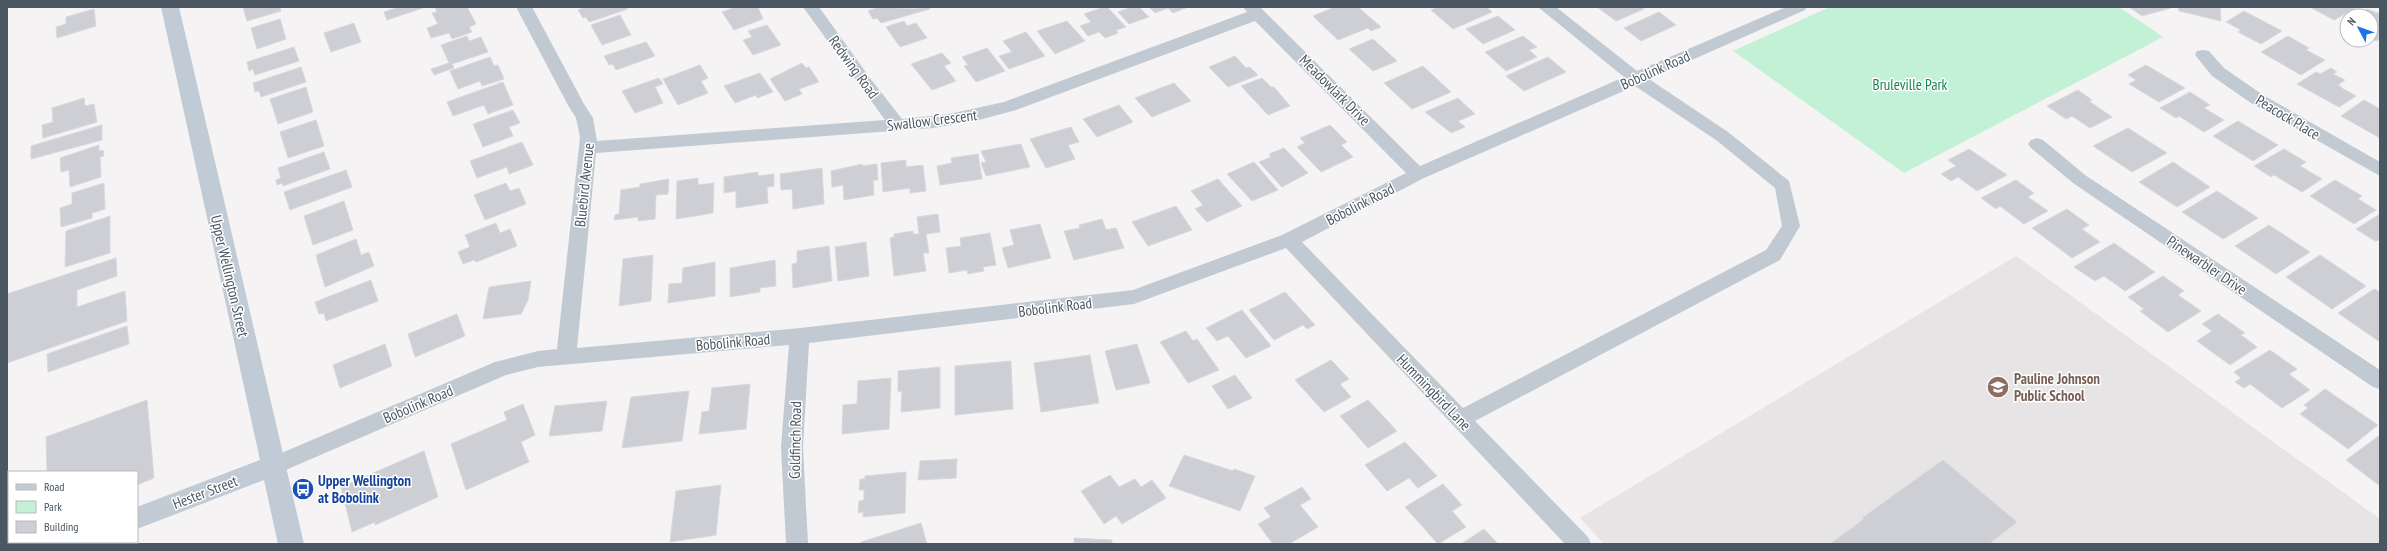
<svg xmlns="http://www.w3.org/2000/svg" width="2387" height="551" font-family="'PT Sans Narrow',sans-serif">
<style>
.education{fill:#e6e4e5}
.green{fill:#c3f1d5}
.building{fill:#cdcfd5;stroke:#d7d9de}
.lines{fill:none;stroke-linecap:round;stroke-linejoin:round}
.street{fill:#c1cad2;fill-rule:evenodd}
.secondary{fill:#c1cbd6;fill-rule:evenodd}
.labels{text-anchor:middle;dominant-baseline:central;stroke-width:3;stroke-linejoin:round;paint-order:stroke}
.street-label{font-size:15px;fill:#4a5661;stroke:#fff}
.park-label{font-size:15px;fill:#17864f;stroke:#fff}
.education-label{font-size:15px;font-weight:bold;fill:#785e54;stroke:#fff;text-anchor:start}
.transit-label{font-size:15px;font-weight:bold;fill:#164399;stroke:#fff;text-anchor:start}
</style>
<rect width="100%" height="100%" fill="#f5f3f3"/>
<path class="education" d="M2016 256 2380 519V544H1604L1580 518Z"/>
<path class="green" d="M1830 7H2119L2163 37 1904 173 1733 51Z"/>
<path class="building" d="M243 7H280L281 11 247 21Z
M399 7H423V8L387 20 384 12Z
M435 7H467L476 24 469 27 472 32 452 39 449 33 431 38 427 28 438 24 432 13 437 12Z
M586 7H627L628 9 589 22 586 17 583 18 578 10Z
M736 7H758L763 19 734 30 722 12Z
M879 7 914 9 929 7 930 9 881 23 877 18 873 19 868 11Z
M1104 7H1107L1126 27 1116 30 1118 33 1105 38 1099 32 1088 36 1080 26 1091 22 1084 14Z
M1132 7H1139L1149 17 1129 24 1118 12Z
M1149 7H1188L1173 13 1168 8 1155 13Z
M1335 7H1358L1381 27 1371 31 1368 28 1338 40 1313 16Z
M1438 7H1487L1492 12 1453 29 1431 10Z
M1597 7H1642L1644 9 1616 21Z
M2129 7H2169L2171 8 2142 16Z
M2178 7H2220L2221 21 2179 11Z
M2310 7H2358L2334 20Z
M94 9 96 26 57 38 56 27 66 24V17Z
M2367 9 2380 14V38L2377 41 2371 39V16H2361Z
M2244 11 2282 31 2261 44 2238 32 2241 30 2226 22Z
M1659 12 1676 25 1641 41 1624 28Z
M620 15 631 35 602 45 591 25Z
M1498 16 1515 30 1483 44 1466 29Z
M280 19 286 39 257 49 251 28Z
M904 21 907 26 916 23 927 38 900 47 886 27Z
M1067 21 1085 41 1055 54 1037 31Z
M354 23 361 42 331 52 324 33Z
M767 25 781 45 753 55 743 40 752 37 748 31Z
M1026 32 1045 56 1009 69 999 56 1012 52 1003 41Z
M467 36 469 41 481 37 488 52 452 64 454 68 434 75 431 69 449 63 441 45Z
M1523 36 1537 47 1529 50 1537 57 1506 71 1485 52Z
M2288 36 2309 48 2306 50 2325 60 2301 75 2261 52Z
M1373 39 1397 61 1373 71 1349 49Z
M646 42 655 56 616 70 613 64 609 65 604 56Z
M294 47 299 61 255 75 253 69 249 71 247 62Z
M987 48 1005 71 976 82 964 66 968 65 962 57Z
M942 53 951 63 944 66 956 81 932 90 911 64Z
M1235 56 1246 68 1250 67 1258 75 1228 87 1209 67Z
M490 57 494 66 498 65 504 79 482 86 480 81 458 89 450 71Z
M1548 57 1566 72 1524 91 1506 76Z
M802 63 806 68 809 67 819 82 799 89 802 94 785 101 770 79Z
M700 65 708 78 701 81 708 93 678 105 663 79Z
M2146 65 2185 88 2159 102 2129 84 2136 80 2128 75Z
M1423 66 1451 92 1412 109 1384 83Z
M301 67 306 82 261 97 259 91 255 92 253 83Z
M2331 68 2337 72 2333 74 2345 80 2338 85 2342 87H2340L2356 96 2339 107 2297 84 2316 72 2320 74Z
M760 73 773 92 757 98 756 95 735 103 724 86Z
M659 78 663 84 655 87 663 103 635 113 622 91Z
M1262 78 1271 87H1274L1290 106 1268 115 1241 86Z
M503 82 513 105 488 114 484 105 453 116 447 102Z
M1174 83 1191 101 1152 117 1135 98Z
M306 87 313 112 278 124 270 99Z
M2078 90 2092 100 2089 101 2112 117 2090 128 2072 116 2066 119 2047 106Z
M2190 92 2210 105 2204 108 2224 120 2204 132 2179 116 2176 118 2160 108Z
M84 98 85 106 94 104 97 122 43 138 42 125 53 122 52 108Z
M1458 98 1475 114 1458 121 1465 127 1451 133 1425 112Z
M2364 100 2380 109V138L2341 116Z
M1119 105 1133 122 1097 137 1083 119Z
M513 110 520 123 509 127 513 136 483 147 473 124Z
M316 120 324 146 288 158 280 132Z
M2238 121 2278 145 2253 161 2213 136Z
M102 125V140L31 159V146Z
M1330 125 1347 142 1341 145 1353 157 1321 172 1297 147 1305 143 1300 138Z
M1071 127 1079 142 1068 145 1075 159 1046 168 1030 139Z
M2128 128 2167 153 2132 172 2093 146Z
M522 142 533 165 509 174 507 167 477 178 470 161Z
M1021 144 1030 167 986 176 981 163 986 162 981 151Z
M99 145V151L103 150 104 156 100 157 101 177 70 187 69 170 61 172 60 158Z
M1284 148 1308 173 1282 187 1259 162 1271 157 1269 154Z
M1969 149 2007 175 1977 191 1958 177 1951 181 1941 174 1956 166 1948 160Z
M2284 149 2306 162 2300 166 2322 179 2302 192 2274 175 2271 177 2254 166Z
M324 152 330 169 283 186 282 183 277 185 276 180 281 178 278 168Z
M978 154 982 179 940 185 937 166 952 163 951 158Z
M906 160V167L923 165 926 191 910 193V188L883 192 881 163Z
M1254 162 1278 190 1252 201 1227 174Z
M2173 162 2210 187 2177 207 2139 182Z
M862 164V166L877 164 878 180H873L874 195 844 200 843 185 832 187 831 171Z
M822 168 824 204 793 209 792 189 781 190 780 174Z
M346 170 352 187 290 210 284 192Z
M758 172V176L774 174V186L767 187 768 203 736 208V191L724 193V177Z
M698 178V185L714 183 713 213 676 219 677 181Z
M669 179 668 194 656 195 655 219 638 221V217L614 220 615 215 619 214 621 190 640 187V184Z
M1218 179 1242 206 1207 222 1195 209 1203 205 1191 191Z
M2016 180 2034 193 2028 197 2048 211 2024 224 2000 206 1996 209 1981 198Z
M2335 180 2362 196 2358 199 2376 210 2354 224 2310 196Z
M104 183 105 209 92 213V218L61 227 60 208 72 204V193Z
M506 183 510 191 519 188 526 204 485 220 474 195Z
M2217 191 2258 218 2223 239 2182 212Z
M344 201 353 230 313 245 304 216Z
M1176 206 1192 230 1148 246 1132 222Z
M2067 209 2089 225 2082 229 2100 242 2072 258 2032 228Z
M938 214 940 232 926 234 929 253H923L926 271 894 276 890 238 894 237V234L913 231V234H919L917 217Z
M2380 214V240L2375 241 2356 229Z
M110 216V253L65 267 66 231Z
M1102 219 1106 230 1116 228 1124 248 1074 260 1064 231 1080 228 1079 225Z
M496 223 500 233 510 229 517 246 476 262 474 260 463 264 458 252 470 247 465 235Z
M1040 224 1051 258 1008 268 1002 248 1014 245 1010 230Z
M2269 225 2310 252 2276 274 2235 246Z
M990 233 996 265 983 267 984 271 968 274 967 270 949 273 946 248 961 246 960 238Z
M356 239 361 255 369 252 374 266 325 287 316 255Z
M866 242 869 276 838 281 835 247Z
M2114 243 2155 272 2125 291 2104 276 2095 281 2074 267Z
M829 246 832 281 793 288 792 264 797 263V251Z
M653 255 651 301 619 306 623 259Z
M2320 255 2366 286 2332 309 2286 277Z
M116 258 117 276 77 290V307L125 291 127 321 7 363V294Z
M775 260 776 286 760 288V292L730 297V268Z
M715 262V296L668 303 669 284 682 283 683 268Z
M2163 276 2184 291 2178 295 2201 311 2168 332 2140 311 2144 309 2128 297Z
M371 280 378 301 326 321 324 313 319 314 315 302Z
M531 281 528 300 521 314 483 319 489 287Z
M2374 289 2380 292V342L2338 313Z
M1285 292 1315 325 1307 329 1303 325 1274 340 1249 310Z
M1242 310 1271 346 1246 358 1228 336 1217 341 1206 328Z
M457 314 465 336 415 357 408 334Z
M2218 314 2245 333 2241 335 2257 347 2230 365 2197 341 2212 331 2202 324Z
M127 326 129 344 48 372 47 354Z
M1186 331 1193 341 1197 339 1219 370 1188 383 1160 342Z
M385 344 392 366 340 388 333 365Z
M1137 344 1150 383 1116 390 1105 351Z
M2270 350 2297 369 2289 374 2310 390 2282 408 2250 384 2244 388 2235 382 2241 378 2234 372Z
M1090 355 1099 403 1041 412 1034 363Z
M1331 360 1349 379 1340 384 1351 397 1324 412 1295 380Z
M1011 361 1013 409 955 415V366Z
M940 367V408L901 412 902 391 898 392V371Z
M1235 375 1252 398 1228 409 1212 386Z
M891 378 889 429 842 434 843 405 857 404 858 381Z
M750 384 746 429 699 434 702 412 709 411 712 388Z
M2325 389 2378 425 2348 449 2300 414 2308 408 2304 405Z
M689 391 682 441 622 448 631 397Z
M147 400 154 478 137 485V472H47L46 437Z
M1368 400 1397 431 1368 448 1340 416Z
M607 401 602 431 549 436 555 406Z
M523 404 535 435 521 442 529 462 466 490 451 444 507 420 504 412Z
M2380 435V486L2346 460Z
M1405 442 1437 476 1418 488 1409 478 1387 491 1365 465Z
M424 451 438 497 375 525V522L352 532 341 487Z
M1184 455 1233 471 1234 469 1255 476 1240 511 1169 486Z
M957 459 956 478 918 480 920 461Z
M1943 460 2017 522 1989 544H1830L1864 519 1862 518Z
M906 472 905 513 863 517V512L858 513 859 501 864 500V490H859L860 479H865V476Z
M1110 475 1119 487 1135 479 1141 487 1152 480 1166 498 1122 524 1116 516 1104 524 1081 491Z
M1443 484 1462 505 1452 511 1466 527 1438 544 1405 507Z
M721 485 716 535 670 542 676 491Z
M1302 487 1311 499 1300 505 1318 527 1289 544H1273L1258 524 1271 517 1264 508Z
M921 523 927 544H861V542Z
M1484 529 1498 544H1461Z
M1074 538 1112 540V544H1074Z"/>
<g class="lines">
<path class="street" d="M516 7H532L584 104 593 118 597 141 885 120 803 7H819L870 78 902 119 949 114 1004 102 1247 12 1243 7H1260L1420 166 1624 77 1538 7H1556L1637 71 1786 7H1807L1805 10 1649 79 1728 132 1789 181 1800 226 1780 260 1475 421 1588 537 1591 544H1565L1286 248 1134 304 809 343 803 447 808 544H786L781 447 789 345 538 367 506 375 281 472 273 475 265 472 262 466 265 460 495 362 538 351 557 349 580 137 576 118 569 107ZM1255 21 1406 173 1282 235 1133 290 800 328 577 348 596 153 933 128 979 120 1016 110ZM1635 86 1716 140 1775 188 1782 226 1766 250 1463 408 1302 242 1424 178Z
M2203 50 2209 51 2224 68 2263 95 2380 162V176L2251 103 2212 76 2195 55 2197 51Z
M2037 138 2043 140 2085 175 2380 370V389L2373 387 2073 183 2031 148 2028 144 2031 140Z"/>
<path class="secondary" d="M161 7H179L304 544H278L264 480 137 529V507L260 460Z
M57 542H87L86 544H56Z"/>
</g>
<defs>
<g id="school-disc" transform="scale(1.15)"><circle r="9.5" fill="#8d6e63" stroke="#fff"/><path d="M0-5L7-2L0 1L-7-2ZM-4 1L0 2.5L4 1V4Q0 6-4 4Z" fill="#fff"/></g>
<g id="bus-disc" transform="scale(1.15)"><circle r="9.5" fill="#1a4fb4" stroke="#fff"/><path d="M-5-6H5V4H4V6H2V4H-2V6H-4V4H-5ZM-3.5-4V0h7V-4ZM-3.5 1.2v1.5H-2V1.2ZM2 1.2v1.5H3.5V1.2Z" fill="#fff"/></g>
</defs>
<g fill-rule="evenodd">
<use href="#school-disc" x="1998" y="387"/>
<use href="#bus-disc" x="303" y="489"/>
</g>
<g class="labels">
<g class="street-label">
<text transform="translate(854 67) rotate(54)">Redwing Road</text>
<text transform="translate(1655 70) rotate(-24)">Bobolink Road</text>
<text transform="translate(1335 90) rotate(45)">Meadowlark Drive</text>
<text transform="translate(2288 117) rotate(31)">Peacock Place</text>
<text transform="translate(932 120) rotate(-7)">Swallow Crescent</text>
<text transform="translate(584 185) rotate(-84)">Bluebird Avenue</text>
<text transform="translate(1360 204) rotate(-27)">Bobolink Road</text>
<text transform="translate(2207 265) rotate(34)">Pinewarbler Drive</text>
<text transform="translate(230 276) rotate(77)">Upper Wellington Street</text>
<text transform="translate(1055 307) rotate(-7)">Bobolink Road</text>
<text transform="translate(733 342) rotate(-5)">Bobolink Road</text>
<text transform="translate(1434 392) rotate(46)">Hummingbird Lane</text>
<text transform="translate(418 404) rotate(-23)">Bobolink Road</text>
<text transform="translate(795 440) rotate(-89)">Goldfinch Road</text>
<text transform="translate(205 492) rotate(-21)">Hester Street</text>
</g>
<g class="park-label">
<text x="1910" y="84">Bruleville Park</text>
</g>
<g class="education-label">
<text x="2014" y="378">Pauline Johnson<tspan x="2014" dy="17">Public School</tspan></text>
</g>
<g class="transit-label">
<text x="318" y="480">Upper Wellington<tspan x="318" dy="17">at Bobolink</tspan></text>
</g>
</g>
<rect width="2387" height="551" fill="none" stroke="#4a5661" stroke-width="16"/>
<rect x="8" y="471" width="130" height="72" fill="#ffffff" stroke="#b7bbc0"/>
<rect x="16" y="484" width="20" height="6" fill="#c1cbd6" stroke="#b7bbc0"/>
<text x="44" y="491" font-size="12" fill="#4a5661">Road</text>
<rect x="16" y="501" width="20" height="12" fill="#c3f1d5" stroke="#b7bbc0"/>
<text x="44" y="511" font-size="12" fill="#4a5661">Park</text>
<rect x="16" y="521" width="20" height="12" fill="#cdcfd5" stroke="#b7bbc0"/>
<text x="44" y="531" font-size="12" fill="#4a5661">Building</text>
<g transform="translate(2359 28) rotate(311)"><circle r="19" fill="#ffffff" stroke="#b7bbc0"/>
<path d="M0-3L7 15L0 10L-7 15Z" fill="#1a73e8"/>
<text y="-6" font-size="11" font-weight="bold" text-anchor="middle" fill="#4a5661">N</text>
</g>
</svg>
